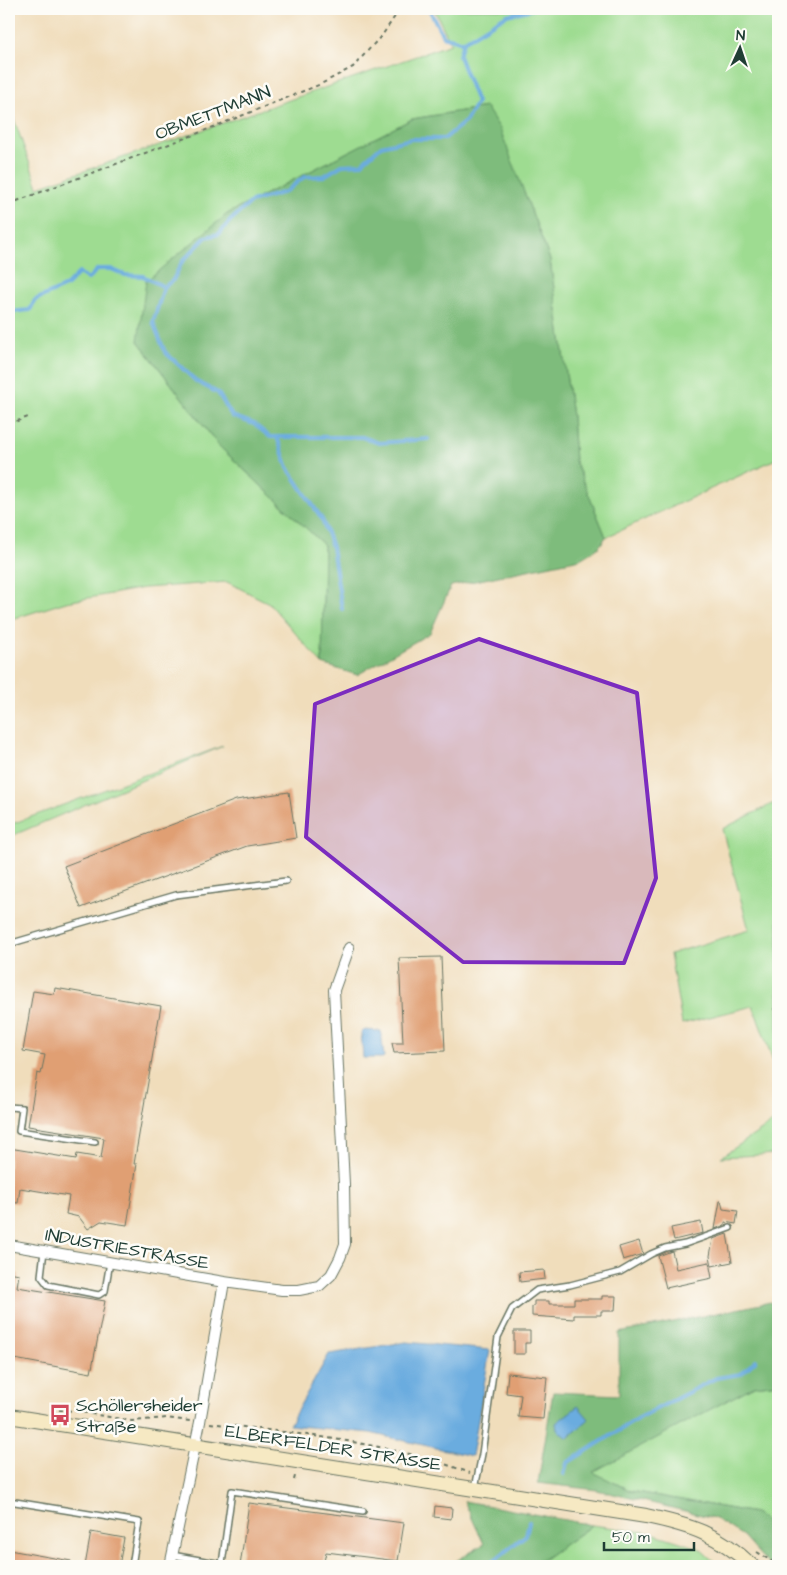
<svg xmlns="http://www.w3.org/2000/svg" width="787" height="1575" font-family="'Architects Daughter',sans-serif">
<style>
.green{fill:#9edc91;stroke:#5e8c62}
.forest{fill:#7ebc7b;stroke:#4e7c58}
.water{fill:#6bacdf;stroke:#45748a}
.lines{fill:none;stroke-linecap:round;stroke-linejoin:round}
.stream{stroke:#6bacdf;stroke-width:4}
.building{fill:#e09f73}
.lane-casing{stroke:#687563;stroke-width:8}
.street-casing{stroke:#687563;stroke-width:12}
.secondary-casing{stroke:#687563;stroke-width:16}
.path{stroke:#687563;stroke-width:2;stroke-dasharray:4 4;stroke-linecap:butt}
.lane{stroke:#fff;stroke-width:5}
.street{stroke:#fff;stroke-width:10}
.secondary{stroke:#f6e9c3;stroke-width:14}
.marked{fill:#7b2cbf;fill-opacity:0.2;stroke:#7b2cbf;stroke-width:4;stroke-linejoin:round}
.labels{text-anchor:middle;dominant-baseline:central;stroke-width:5;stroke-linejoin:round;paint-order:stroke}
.street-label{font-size:18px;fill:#1f3d34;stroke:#fdfcf7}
.poi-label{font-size:18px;fill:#1f3d34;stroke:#fdfcf7;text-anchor:start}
</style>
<rect width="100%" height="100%" fill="#fdfcf7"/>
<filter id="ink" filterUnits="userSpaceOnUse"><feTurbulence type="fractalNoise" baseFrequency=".02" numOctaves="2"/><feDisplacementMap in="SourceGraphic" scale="10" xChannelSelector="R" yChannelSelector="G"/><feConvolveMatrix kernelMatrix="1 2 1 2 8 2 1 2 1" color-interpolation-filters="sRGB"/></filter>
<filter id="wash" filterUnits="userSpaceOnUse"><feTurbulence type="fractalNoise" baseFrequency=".0096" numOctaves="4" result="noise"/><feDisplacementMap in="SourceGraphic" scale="20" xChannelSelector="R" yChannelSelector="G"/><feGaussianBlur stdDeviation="1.12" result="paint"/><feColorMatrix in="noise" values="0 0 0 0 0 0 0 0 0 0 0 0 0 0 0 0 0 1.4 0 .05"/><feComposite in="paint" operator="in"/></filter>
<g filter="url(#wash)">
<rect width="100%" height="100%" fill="#f0ddbb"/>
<path class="green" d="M434 9H778V458L606 537 575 461 572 416 550 260 531 210 486 107 412 119 227 214 138 341 219 446 324 545 322 664 269 603 227 582 144 588 66 602 9 620V438L10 436 9 431V105L38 187 451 44Z
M223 746 9 837V825Z
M778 801V1074L753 1006 682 1024 670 954 749 930 722 829Z
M778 1119V1154L721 1157Z
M778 1383V1532L755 1513 631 1491 592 1472 754 1386Z
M592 1525 652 1533 699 1548 719 1566H534Z"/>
<path class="forest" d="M486 107 500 129 550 260 572 416 575 461 606 537 598 548 580 559 451 586 430 633 357 675 322 664 324 545 219 446 138 341 146 281 227 214 412 119Z
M771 1302 778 1316V1383L754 1386 593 1472 631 1491 755 1513 778 1532V1566H770L743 1536 714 1518 597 1490 538 1483 553 1392 619 1395V1333Z
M464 1501 592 1525 534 1566H448L484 1544Z"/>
<path class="water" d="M363 1030 381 1031 384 1057 382 1058H363L361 1033Z
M406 1342 490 1350 472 1456 370 1433 289 1425 329 1354Z
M578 1406 589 1419 568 1438 557 1430 556 1423Z"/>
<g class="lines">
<path class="stream" d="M429 9 443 36 463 42
M164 287 153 322 165 352 197 382 218 393 232 416 254 424 270 437H362L379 443 428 439
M9 312 30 310 35 300 66 286 79 273 88 279 98 269H111L125 275 143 276 164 287 173 280 182 262 206 237 219 234 230 221 251 202 285 192 304 177 324 176 342 165 361 164 381 146 411 139H444L466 121 477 102 459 56 463 42 507 15 533 9
M277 437 288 468 322 519 332 547 342 609
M564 1474 567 1463 639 1418 716 1378 741 1374 756 1360
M487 1566 526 1535 529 1522"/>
</g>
<g id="blocks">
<path class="building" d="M289 792 296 838 247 846 81 908 64 866 236 800Z
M441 957 445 1051 394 1053 392 1043H403L399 958Z
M55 988 161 1006 134 1164H137L127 1225 101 1221 88 1229 79 1217 66 1214 69 1196 20 1188 18 1203 9 1202V1148L76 1159 77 1154 101 1158 104 1138 28 1126 37 1073 41 1074 45 1055 23 1051 33 991 54 994Z
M720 1201H721L723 1209 738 1211 736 1224 725 1222V1225L715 1229Z
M701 1222 703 1233 674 1240 671 1228Z
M727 1234 732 1262 712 1266 710 1256 713 1239Z
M639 1241 643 1254 623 1260 619 1247Z
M672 1251 676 1269 709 1262 712 1278 666 1288 658 1256Z
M544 1270 545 1279 520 1282 519 1272Z
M9 1272 19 1274 17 1287 105 1301 91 1373 9 1358Z
M602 1296H616L615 1311H601V1315H574V1319L532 1316V1307L534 1306V1301H549V1304H574V1299H602Z
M514 1331H530V1343H525V1354H514Z
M508 1373 547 1377 543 1419 518 1417 521 1395 506 1393Z
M249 1503 404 1523 398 1561 326 1552 323 1566H240Z
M435 1506 452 1508 451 1519 434 1517Z
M91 1532 124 1538 119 1566H85Z
M9 1550 71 1561V1566H9Z"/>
</g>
</g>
<g filter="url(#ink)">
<use href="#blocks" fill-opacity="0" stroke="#687563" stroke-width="1"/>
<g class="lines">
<g class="lane-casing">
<path id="lane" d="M9 944 176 895 286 881
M9 1107 22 1108 19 1131 95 1142
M44 1251 41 1276 48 1285 99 1295 105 1291 110 1262
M475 1488 482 1454 498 1337 512 1309 537 1290 570 1285 620 1272 651 1254 665 1248 685 1244 730 1228
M9 1501 139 1522 132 1566
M172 1555 222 1564 232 1491 363 1511"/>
</g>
<g class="street-casing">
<path id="street" d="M9 1245 224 1282 282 1290H299L319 1286 331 1275 340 1258 345 1244 344 1184 334 990 349 948
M170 1566 200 1422 224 1282"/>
</g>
<g class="secondary-casing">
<path id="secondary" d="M9 1416 646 1516C689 1525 719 1534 752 1566"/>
</g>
<path class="path" d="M9 204 196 134 321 84 353 67 383 34 400 9
M9 424 31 416
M774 1008 778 1019
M59 1410 75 1411 132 1421 167 1418 190 1421
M210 1423C297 1434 387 1441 470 1473
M294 1480 295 1476
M757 1552 778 1565"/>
<use href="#lane" class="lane"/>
<use href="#street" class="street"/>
<use href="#secondary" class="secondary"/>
</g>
</g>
<path class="marked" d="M479 639 637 693 656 878 624 963 463 962 306 837 315 704Z"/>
<defs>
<g id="bus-bare" transform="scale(1.725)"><path d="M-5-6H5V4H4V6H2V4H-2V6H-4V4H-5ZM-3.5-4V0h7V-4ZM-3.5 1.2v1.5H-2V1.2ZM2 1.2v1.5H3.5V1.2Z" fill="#d1495b" stroke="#fdfcf7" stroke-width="2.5" paint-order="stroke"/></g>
</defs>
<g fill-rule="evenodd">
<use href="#bus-bare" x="60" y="1415"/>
</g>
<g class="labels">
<g class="street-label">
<text transform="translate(213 113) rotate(-21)">OBMETTMANN</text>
<text transform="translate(127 1249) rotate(10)">INDUSTRIESTRASSE</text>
<text transform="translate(333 1448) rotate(9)">ELBERFELDER STRASSE</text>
</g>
<g class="poi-label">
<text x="76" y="1405">Schöllersheider<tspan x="76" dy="21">Straße</tspan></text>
</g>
</g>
<rect width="787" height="1575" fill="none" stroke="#fdfcf7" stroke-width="30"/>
<g transform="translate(740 48) rotate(3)" stroke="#fdfcf7" stroke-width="4" paint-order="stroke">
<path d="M0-4L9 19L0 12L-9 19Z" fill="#1f3d34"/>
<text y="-8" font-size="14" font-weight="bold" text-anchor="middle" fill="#1f3d34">N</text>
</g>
<path d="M604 1542v8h90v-8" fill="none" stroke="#1f3d34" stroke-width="2.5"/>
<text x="612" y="1542" font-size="15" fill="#1f3d34" stroke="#fdfcf7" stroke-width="4" paint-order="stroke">50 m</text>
</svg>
